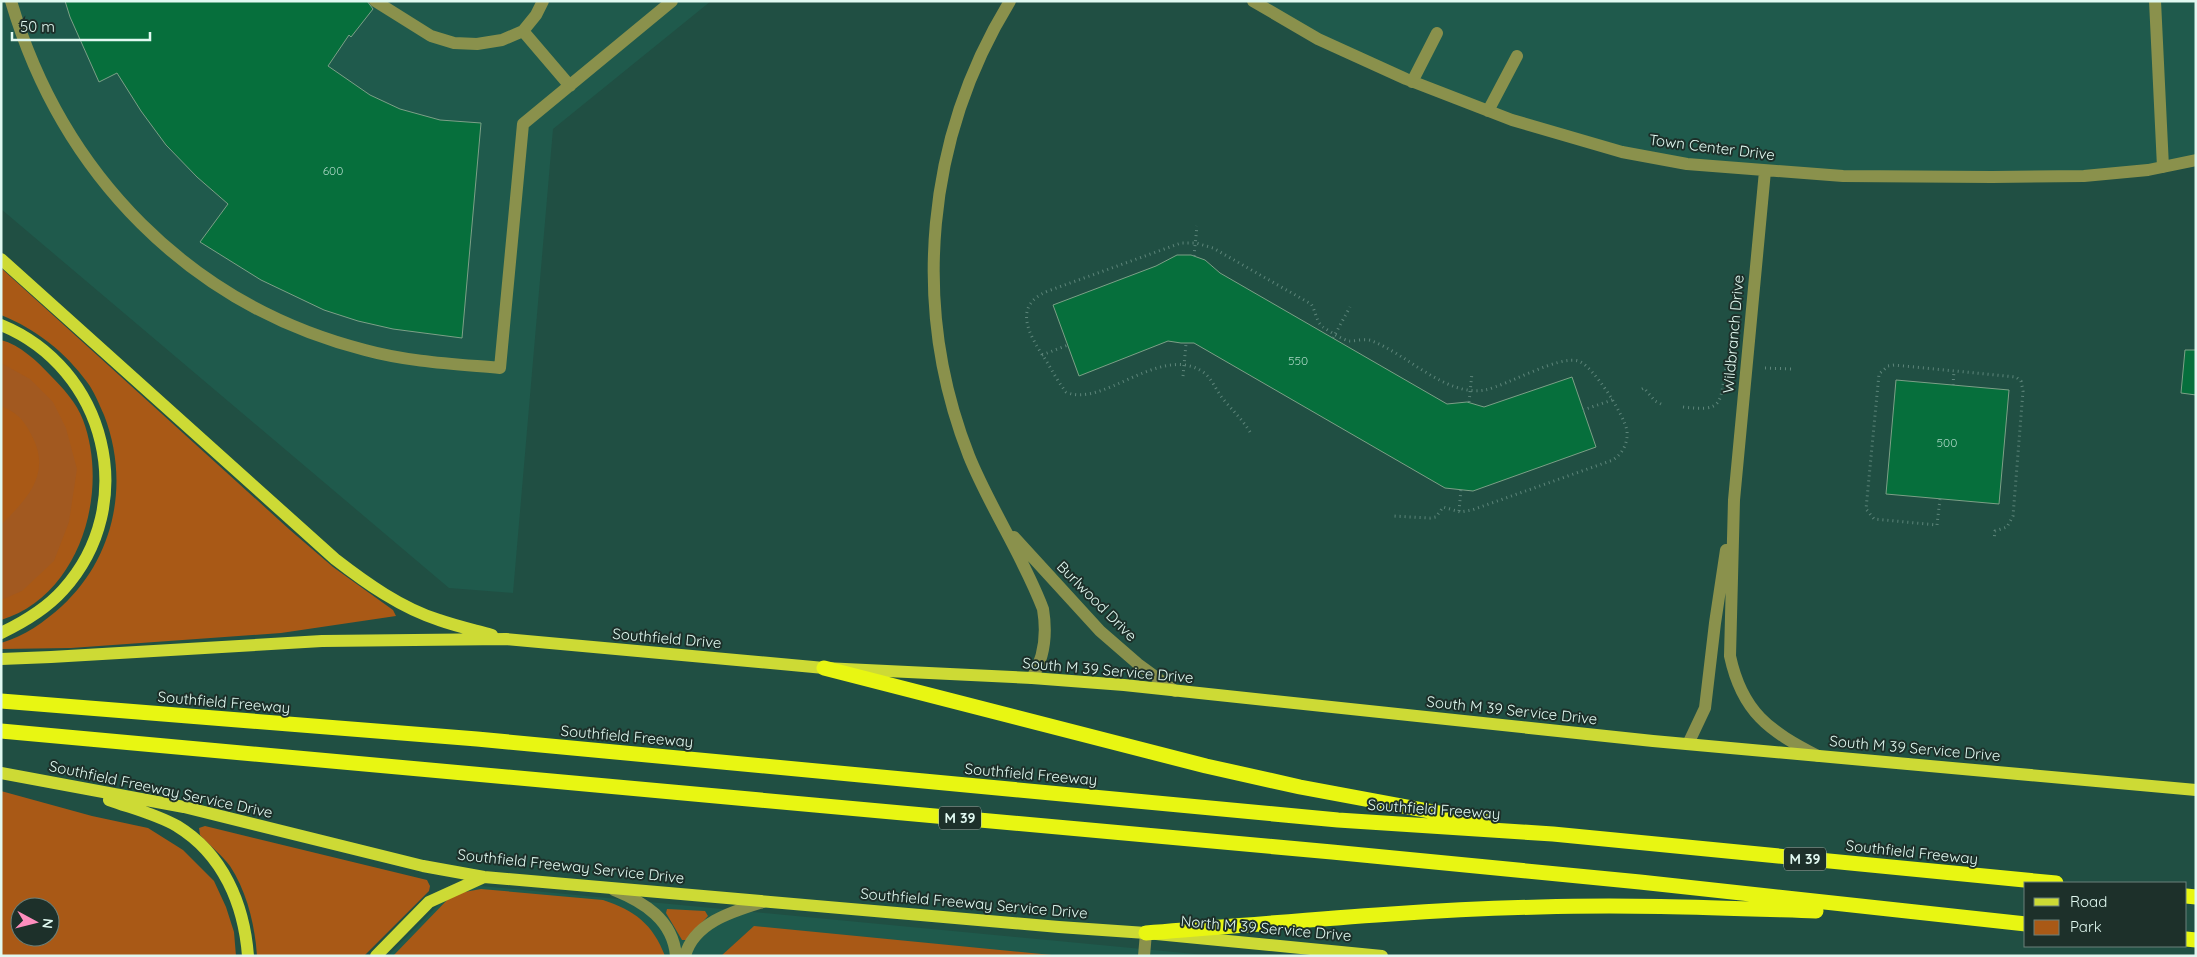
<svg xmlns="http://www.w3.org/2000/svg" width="2197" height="957" font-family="Quicksand,sans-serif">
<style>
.built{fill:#1f5a4c}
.green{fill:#a95916;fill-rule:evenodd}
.forest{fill:#a25920}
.building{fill:#066f3c;stroke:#7ca087}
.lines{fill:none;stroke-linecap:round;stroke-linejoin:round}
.path{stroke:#5d857a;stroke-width:3;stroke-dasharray:1 4;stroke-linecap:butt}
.minor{stroke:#8a914c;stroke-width:12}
.major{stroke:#cdda35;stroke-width:12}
.highway{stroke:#e8f612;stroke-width:15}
.labels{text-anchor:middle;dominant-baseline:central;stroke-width:4;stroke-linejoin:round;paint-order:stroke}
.number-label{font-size:12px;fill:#aad6c4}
.shield{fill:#1d302a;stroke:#a6bdb5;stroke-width:1}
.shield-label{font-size:14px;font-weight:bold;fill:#e1f9f1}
.street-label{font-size:15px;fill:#e1f9f1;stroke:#1d302a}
</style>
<rect width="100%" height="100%" fill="#204f43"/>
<path class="built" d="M1 1H711L553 129 513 593 449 588 1 209Z
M1253 1H2196V160L2148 170 1843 176 1622 152 1406 79Z
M481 886 1216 956H388L444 899 462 890Z"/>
<path class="green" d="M1 268 290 530 333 567 393 610 396 616 281 633 71 648 1 649V643C25 636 44 622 62 606 115 557 130 482 104 415 99 404 94 391 87 382 65 352 36 329 1 315Z
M1 340C20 345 37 361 50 375 62 387 77 403 83 420 110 492 80 596 1 620Z
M1 791 92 816 148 828 183 850 214 881 226 907 234 932 236 956H1ZM20 907H50V937H20Z
M205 826 427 880 430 886 429 891 364 956H257C255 925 247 892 230 866 222 855 209 845 200 835L199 828Z
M481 889 603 900C634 910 653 924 665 956H393L449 898 459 893Z
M667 909 705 911 708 916 686 940H682L666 913Z
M754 926 1062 956H721Z"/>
<path class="forest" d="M1 363 30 379 53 402 66 428 77 469 69 522 54 561 22 591 1 600V525C26 500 51 475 33 438 24 420 19 414 1 406Z"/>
<path class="building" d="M65 1H367L373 9 351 37 349 35 328 66 370 95 400 109 440 120 481 123 462 338 393 329 358 321 324 310 261 280 200 242 228 204 197 177 166 145 141 111 117 73 99 82 70 17Z
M1177 255H1191L1205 260 1220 273 1447 404 1467 402 1484 407 1572 377 1596 447 1473 491 1445 488 1194 343H1181L1168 341 1079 376 1053 305 1156 266Z
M2185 350H2196V395L2181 393Z
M1896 380 2009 390 1999 504 1886 494Z"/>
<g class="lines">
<path class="path" d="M1194 256 1197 226
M1333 338 1350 307
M1042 355 1068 345
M1765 368 1791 369
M1183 376 1186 344
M1953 385 1954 371
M1642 389 1644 388 1655 401 1661 404
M1469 402 1472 373
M1683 407C1725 412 1719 403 1726 368L1732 364
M1583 410 1615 399
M1250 432C1242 419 1233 411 1224 400 1216 391 1212 378 1203 372 1161 343 1102 409 1066 392 1058 382 1052 370 1045 359 1030 336 1011 306 1048 291L1181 243H1196L1213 248 1311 304C1316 311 1316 322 1323 327 1329 331 1342 340 1350 341 1357 341 1365 338 1372 341 1407 354 1446 397 1485 390 1508 385 1559 355 1578 361 1592 364 1625 416 1627 431 1628 443 1623 453 1613 460L1472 510 1460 512 1443 507 1436 517 1430 518 1393 516
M1940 499 1937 525 1874 519 1866 509 1879 374 1888 366 1894 365 2016 377 2021 381 2023 391 2013 516 2007 527 1995 531 1994 540
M1459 511 1461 489"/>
<path class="minor" d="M11 1C62 174 189 305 365 350 409 362 455 364 500 368L523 124 672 1
M375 1 431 36 454 43 477 44 502 40 523 31 536 15 543 1
M1010 1C926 138 910 306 969 456 990 508 1023 556 1043 609 1047 633 1044 658 1032 678
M1253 1 1318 39 1406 79 1512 120 1622 152 1687 164 1843 176 1992 177 2084 176 2148 170 2196 160
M2155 1 2163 167
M523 31 570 86
M1412 82 1437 33
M1488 111 1517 56
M1765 171 1734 500 1730 656C1742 712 1769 731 1818 756
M1014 537 1100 631 1138 664 1175 691
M1688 744 1705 708 1715 623 1726 550
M614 890C644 902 673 920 676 956
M685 956C694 922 734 911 763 902
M1144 956 1146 933"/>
<path class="major" d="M1 259 335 559C366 583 401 608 439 620 456 626 474 630 492 635
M1 325C106 368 141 504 63 590 46 609 24 622 1 633
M1 659 51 657 322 641 506 639 824 668 1032 678 1124 685 1653 741 2196 790
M1 773 184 807 423 866 484 877 1059 927 1146 933 1382 956
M109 800C131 808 156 814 177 826 223 854 244 904 248 956
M376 956 429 902 484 877"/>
<path class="highway" d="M824 668 1206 766 1300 787 1488 822
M1 701 477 739 1338 820 1553 834 2056 883
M1 731 1332 852 1640 882 2026 924
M2186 896 2196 897
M1146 933C1277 923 1408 910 1540 907 1632 904 1724 908 1816 911
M2186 939 2196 940"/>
</g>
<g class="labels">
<g class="number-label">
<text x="333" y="170">600</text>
<text x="1298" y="360">550</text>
<text x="1947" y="442">500</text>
</g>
<g class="shield">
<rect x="939" y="806.5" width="42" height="23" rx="4"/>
<rect x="1784" y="847.5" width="42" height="23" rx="4"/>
</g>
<g class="shield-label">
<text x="960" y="818">M 39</text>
<text x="1805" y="859">M 39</text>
</g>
<g class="street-label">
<text transform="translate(1712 147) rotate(7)">Town Center Drive</text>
<text transform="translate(1733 334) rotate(-85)">Wildbranch Drive</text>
<text transform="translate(1097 601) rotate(45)">Burlwood Drive</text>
<text transform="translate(667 638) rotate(5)">Southfield Drive</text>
<text transform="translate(1108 670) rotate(5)">South M 39 Service Drive</text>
<text transform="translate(224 702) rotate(5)">Southfield Freeway</text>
<text transform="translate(1512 710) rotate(6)">South M 39 Service Drive</text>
<text transform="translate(627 736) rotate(5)">Southfield Freeway</text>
<text transform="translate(1915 748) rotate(5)">South M 39 Service Drive</text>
<text transform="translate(1031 774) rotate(5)">Southfield Freeway</text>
<text transform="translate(161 789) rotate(12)">Southfield Freeway Service Drive</text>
<text transform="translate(1434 809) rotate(4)">Southfield Freeway</text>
<text transform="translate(1912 852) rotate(6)">Southfield Freeway</text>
<text transform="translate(571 866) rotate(6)">Southfield Freeway Service Drive</text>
<text transform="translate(974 903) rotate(5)">Southfield Freeway Service Drive</text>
<text transform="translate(1266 928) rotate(5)">North M 39 Service Drive</text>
</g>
</g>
<rect width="2197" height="957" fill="none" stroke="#e1f9f1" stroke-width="5"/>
<rect x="2024" y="882" width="162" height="65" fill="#1d302a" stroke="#6b807a"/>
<rect x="2034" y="898" width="25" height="8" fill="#cdda35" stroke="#6b807a"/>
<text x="2070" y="907" font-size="15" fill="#e1f9f1">Road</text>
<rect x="2034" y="920" width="25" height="15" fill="#a95916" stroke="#6b807a"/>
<text x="2070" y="932" font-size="15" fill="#e1f9f1">Park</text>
<g transform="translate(35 922) rotate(97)"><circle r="24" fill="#1d302a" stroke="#6b807a"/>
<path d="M0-4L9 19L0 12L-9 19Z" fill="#fe8ebe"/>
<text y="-8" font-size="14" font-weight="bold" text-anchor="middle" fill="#e1f9f1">N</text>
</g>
<path d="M12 32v8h138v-8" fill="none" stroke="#e1f9f1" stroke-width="2.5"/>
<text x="20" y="32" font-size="15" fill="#e1f9f1" stroke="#1d302a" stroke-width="4" paint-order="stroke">50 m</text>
</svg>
